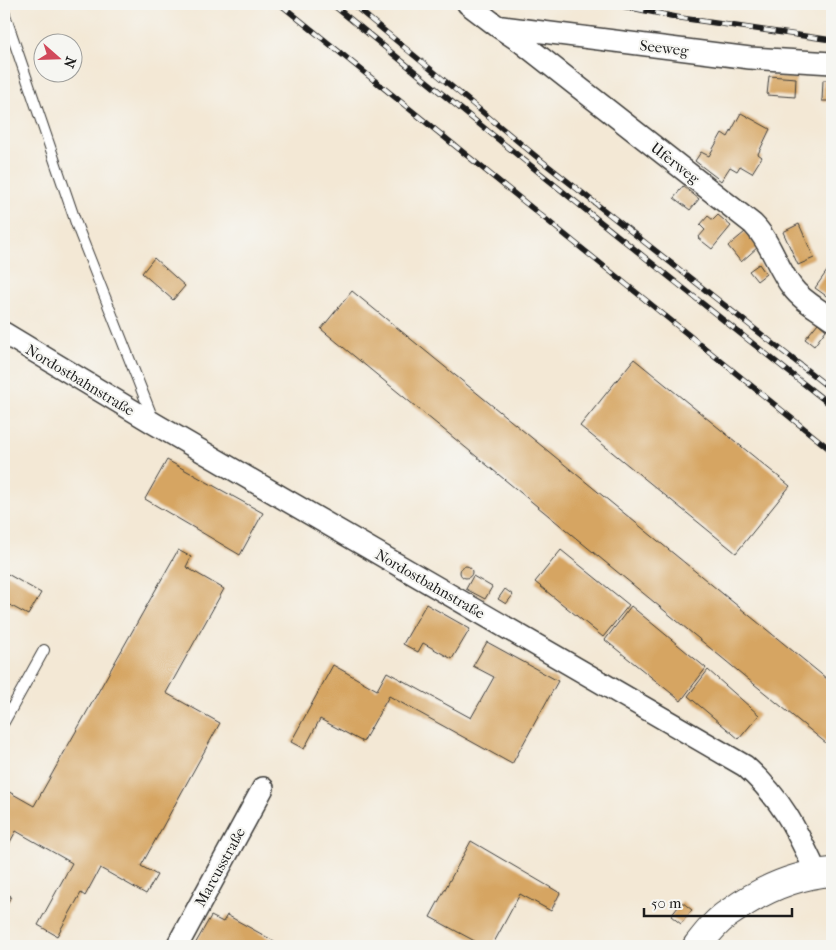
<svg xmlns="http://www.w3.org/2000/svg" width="836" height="950" font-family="'IM FELL French Canon',serif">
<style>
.building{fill:#d6a562}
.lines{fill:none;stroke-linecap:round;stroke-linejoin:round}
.lane-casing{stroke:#3c3b38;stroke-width:12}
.street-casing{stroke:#3c3b38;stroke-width:24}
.secondary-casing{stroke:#3c3b38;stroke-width:30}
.lane{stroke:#fff;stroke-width:10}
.street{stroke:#fff;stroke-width:21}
.secondary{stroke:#fff;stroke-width:28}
.rail-casing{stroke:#1c1c1c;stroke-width:5.5}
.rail{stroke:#f6f6f2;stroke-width:4;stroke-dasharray:11;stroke-linecap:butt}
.labels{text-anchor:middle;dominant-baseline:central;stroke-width:4.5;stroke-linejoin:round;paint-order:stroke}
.street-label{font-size:15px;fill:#1c1c1c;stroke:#f6f6f2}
</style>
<rect width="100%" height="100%" fill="#f6f6f2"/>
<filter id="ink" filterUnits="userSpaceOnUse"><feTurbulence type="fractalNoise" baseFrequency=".02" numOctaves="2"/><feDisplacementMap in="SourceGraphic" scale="10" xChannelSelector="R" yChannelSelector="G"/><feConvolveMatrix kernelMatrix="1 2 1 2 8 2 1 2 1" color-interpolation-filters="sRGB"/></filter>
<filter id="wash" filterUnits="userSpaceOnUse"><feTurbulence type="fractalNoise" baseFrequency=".0096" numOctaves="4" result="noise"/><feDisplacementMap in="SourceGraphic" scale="20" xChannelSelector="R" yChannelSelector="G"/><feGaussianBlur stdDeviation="1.12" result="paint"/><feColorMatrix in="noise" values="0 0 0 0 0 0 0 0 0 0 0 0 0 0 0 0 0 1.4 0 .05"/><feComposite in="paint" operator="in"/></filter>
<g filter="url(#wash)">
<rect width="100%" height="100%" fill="#f3e8d5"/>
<g id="blocks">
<path class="building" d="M769 76 796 78 795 97 767 95Z
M823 80H832V101H822Z
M741 113 770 129 758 154 762 157 752 173 740 166 737 171 730 167 721 181 695 161 701 152 709 156 722 133 728 137Z
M683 186 699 199 690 210 674 198Z
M718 215 731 226 712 249 698 238 705 230 700 225 708 216 713 220Z
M799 224 814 258 798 265 783 232Z
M745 232 758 247 741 262 728 246Z
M154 258 185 286 173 300 142 273Z
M759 264 766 274 757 281 749 271Z
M832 264V300L815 288Z
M352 291 832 683V748L321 329Z
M818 323 826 330 814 346 805 339Z
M634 359 790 486 736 553 580 426Z
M167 460 263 513 240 555 145 499Z
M178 550 191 557 186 567 224 589 166 693 220 723 141 866 157 875 146 894 100 868 85 896 81 893 57 936 38 925 72 863 16 831 4 853V789L34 806Z
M561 550 629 605 603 637 535 582Z
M460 572a6 6 0 1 1 12 0a6 6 0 1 1-12 0Z
M4 572 41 593 28 615 4 602Z
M473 576 492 587 485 599 466 589Z
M505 589 513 595 506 604 498 599Z
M426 604 470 629 452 659 423 643 418 652 403 644Z
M631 606 706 668 681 701 605 640Z
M487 642 558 681 512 764 389 696 363 742 320 719 304 749 291 742 333 665 377 690 387 672 471 718 494 677 473 666Z
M708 670 759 715 739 739 688 696Z
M471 841 560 893 551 911 520 894 492 946H484L430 917Z
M4 892 11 896 4 910Z
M682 902 692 910 681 924 671 916Z
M227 915 283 946H194L211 916 223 922Z"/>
</g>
</g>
<g filter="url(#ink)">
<use href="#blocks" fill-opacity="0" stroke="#3c3b38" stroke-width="1"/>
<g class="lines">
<g class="lane-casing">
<path id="lane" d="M4 12 77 226 153 419
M4 722 44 650"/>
</g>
<g class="street-casing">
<path id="street" d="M468 4 497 26 521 42 753 224C771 242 777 268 792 287 802 301 819 309 832 319
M502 27 750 58 832 63
M4 333 155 424 745 766C783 800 796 829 817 874
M177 946 263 788"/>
</g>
<g class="secondary-casing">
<path id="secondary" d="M697 946C706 935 716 921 729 913 759 891 795 875 832 872"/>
</g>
<use href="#lane" class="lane"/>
<use href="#street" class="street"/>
<use href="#secondary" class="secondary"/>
<g class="rail-casing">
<path id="rail" d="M280 4 832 451
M332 4C497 139 664 274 832 406
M352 4 538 158 832 390
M612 4 681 18 832 40"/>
</g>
<use href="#rail" class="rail"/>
</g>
</g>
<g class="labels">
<g class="street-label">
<text transform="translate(664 48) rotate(7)">Seeweg</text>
<text transform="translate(675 163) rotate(38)">Uferweg</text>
<text transform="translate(80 380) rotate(31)">Nordostbahnstraße</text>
<text transform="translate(430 584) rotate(30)">Nordostbahnstraße</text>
<text transform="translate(220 867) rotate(-61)">Marcusstraße</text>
</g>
</g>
<rect width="836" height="950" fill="none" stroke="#f6f6f2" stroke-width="20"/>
<g transform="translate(58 58) rotate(110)"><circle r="24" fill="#f6f6f2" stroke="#9f9f9c"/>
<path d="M0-4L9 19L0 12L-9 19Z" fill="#d1495b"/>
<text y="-8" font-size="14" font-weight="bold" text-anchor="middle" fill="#1c1c1c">N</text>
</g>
<path d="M644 908v8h148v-8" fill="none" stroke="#1c1c1c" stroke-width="2.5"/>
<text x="651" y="908" font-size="15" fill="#1c1c1c" stroke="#f6f6f2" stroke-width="4" paint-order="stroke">50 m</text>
</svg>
